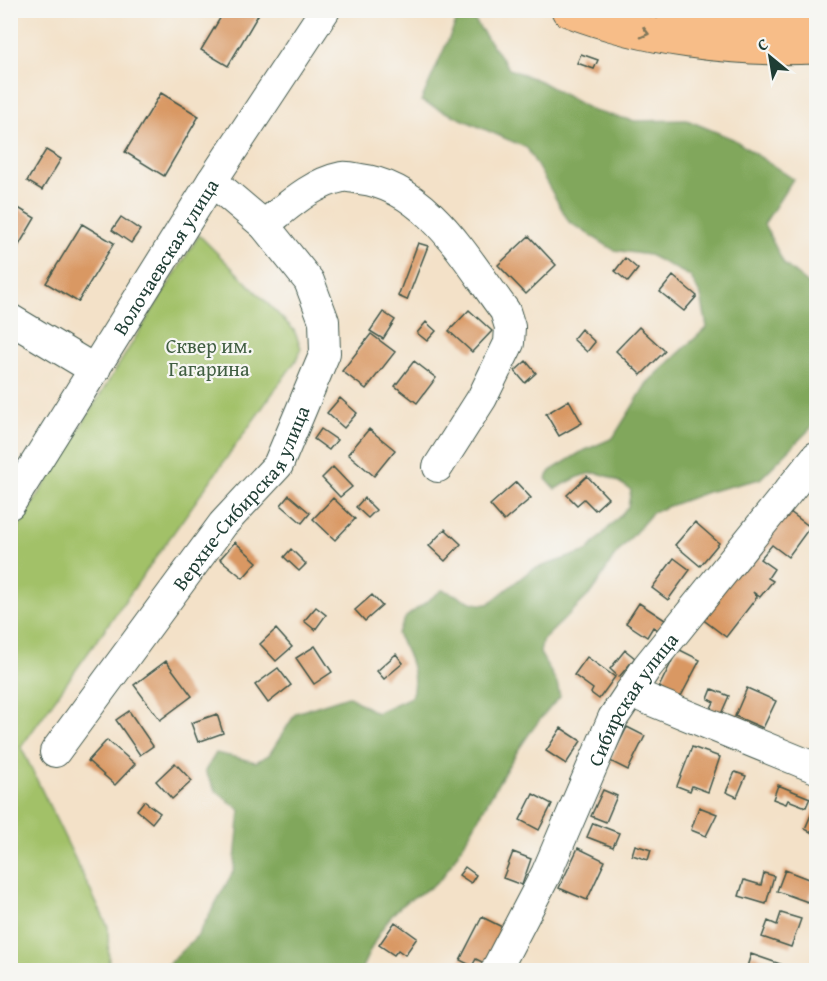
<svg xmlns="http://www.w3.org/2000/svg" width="827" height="981" font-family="'Gentium Book Plus',serif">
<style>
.green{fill:#a2c168;stroke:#607f4e;stroke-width:1.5}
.forest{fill:#81a75c;stroke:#507248;stroke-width:1.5}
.building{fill:#d99863}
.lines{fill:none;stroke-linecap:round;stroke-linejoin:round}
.minor-casing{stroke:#3f564a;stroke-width:32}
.major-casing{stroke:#3f564a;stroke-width:35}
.minor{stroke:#fff;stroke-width:30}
.major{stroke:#f7bd88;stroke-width:33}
.oneway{stroke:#80775a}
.labels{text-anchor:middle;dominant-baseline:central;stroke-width:4.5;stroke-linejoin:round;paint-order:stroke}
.street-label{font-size:20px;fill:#1f3d34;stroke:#f6f6f2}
.park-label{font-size:20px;fill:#405e41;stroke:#f6f6f2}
</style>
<rect width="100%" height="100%" fill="#f6f6f2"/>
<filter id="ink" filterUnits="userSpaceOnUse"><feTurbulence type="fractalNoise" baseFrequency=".0167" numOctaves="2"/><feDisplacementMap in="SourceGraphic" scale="12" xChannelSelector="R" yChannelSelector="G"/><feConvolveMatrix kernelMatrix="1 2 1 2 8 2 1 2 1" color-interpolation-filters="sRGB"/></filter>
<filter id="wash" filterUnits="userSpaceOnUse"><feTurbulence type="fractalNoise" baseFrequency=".008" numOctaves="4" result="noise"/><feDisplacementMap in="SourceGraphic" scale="24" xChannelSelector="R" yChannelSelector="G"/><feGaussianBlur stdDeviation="1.35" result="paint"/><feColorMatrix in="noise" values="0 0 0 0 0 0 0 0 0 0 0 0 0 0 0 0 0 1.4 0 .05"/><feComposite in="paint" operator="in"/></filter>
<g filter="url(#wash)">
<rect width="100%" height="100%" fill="#f3e1c8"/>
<path class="green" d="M199 235 294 330 301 348 297 359 21 747 108 927 109 970H11V539Z"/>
<path class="forest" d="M461 11H468L509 69 540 81 593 111 635 121 687 120 733 139 793 179 764 224 784 264 816 290V423L760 479 707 492 653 512 613 558 593 591 542 641 540 653 557 683 560 697C509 748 484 818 443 876 434 889 414 895 402 905 382 923 372 946 361 970H162L198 935 234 870 240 810 216 791 205 771 216 753 256 762 269 755 296 713 348 696 376 713 411 697C419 677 408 652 397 634L406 617 442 590C460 594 470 606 488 604L531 570 587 551 628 507 631 490C596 466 591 470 555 489L546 479 550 471 581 452 613 438 647 383 707 327 701 296 690 276 649 255 614 250 569 222 527 148 421 101Z"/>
<g id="blocks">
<path class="building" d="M225 10H261L228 66 201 50Z
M581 54 598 60 594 69 577 63Z
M161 93 199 116 164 176 125 152Z
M46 150 61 159 42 190 27 181Z
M10 203 35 218 12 257 10 256Z
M121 217 140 230 131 243 112 230Z
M82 224 114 243 78 302 46 283Z
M529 236 556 265 526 294 498 265Z
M418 243 428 246 407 300 398 296Z
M625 258 638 269 628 282 615 271Z
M673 276 697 296 684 311 660 292Z
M469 310 492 331 472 352 449 331Z
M383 312 395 320 383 339 370 331Z
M426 322 436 331 427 341 417 333Z
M639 327 665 351 641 375 616 351Z
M581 329 595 342 587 352 573 339Z
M371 334 395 352 366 389 342 371Z
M414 361 436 378 417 403 395 386Z
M526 361 536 373 525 383 515 371Z
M340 398 357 413 344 428 327 413Z
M569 400 582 423 559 436 546 414Z
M321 429 337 440 329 450 314 439Z
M369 429 395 450 374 476 348 454Z
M333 467 352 487 340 497 322 478Z
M587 476 608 498 595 510 584 499 577 505 567 495Z
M516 482 531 498 504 521 490 505Z
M289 495 310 513 302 523 281 505Z
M333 498 355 519 335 540 313 519Z
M364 498 376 510 368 518 356 507Z
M782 506 810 527 788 557 772 545 760 559 774 569 768 578 773 581 760 597 753 592 757 597 726 637 701 618Z
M695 522 719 543 700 566 675 545Z
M445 529 461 544 445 561 429 546Z
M235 542 257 562 243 578 220 559Z
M291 549 306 564 299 571 284 557Z
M674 558 690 570 668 600 652 588Z
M372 595 382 606 365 621 355 610Z
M639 603 665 620 658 630 653 627 647 637 626 623Z
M316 607 326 615 315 630 304 621Z
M276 629 292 647 276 661 260 644Z
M315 646 332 672 314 684 296 658Z
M678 649 700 660 680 698 659 687Z
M625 650 635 658 619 677 610 669Z
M396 654 403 663 384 679 377 671Z
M587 657 615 677 599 699 591 693 593 689 574 675Z
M166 661 192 696 160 720 134 685Z
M278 668 291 685 268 703 255 685Z
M747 688 776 701 763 728 735 716Z
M712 689 729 696 721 714 710 710 714 702 708 699Z
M129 711 153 746 140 755 116 720Z
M217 714 223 733 198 742 191 723Z
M627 727 645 736 628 770 610 761Z
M561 728 581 741 566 764 546 751Z
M107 740 135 764 115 785 88 761Z
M692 747 720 757 708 792 692 786 690 791 677 786Z
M175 763 192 781 172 799 156 781Z
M735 772 746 776 737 797 726 792Z
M778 785 810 798 806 807 788 800 786 804 773 799Z
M603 790 617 796 606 822 591 816Z
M533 794 552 804 539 830 520 820Z
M144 801 160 813 152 823 137 810Z
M816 803V835L805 829Z
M699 807 717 814 706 836 691 830Z
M593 823 619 833 613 847 587 837Z
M635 845 651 850 648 860 632 855Z
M578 848 605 861 587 900 559 888Z
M513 852 531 859 522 885 503 878Z
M465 867 476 875 471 883 459 875Z
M785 870 816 882 808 902 777 891Z
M764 873 774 876 766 904 739 896 744 880 761 885Z
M781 913 801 919 791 947 762 937 768 921 777 925Z
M482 917 502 927 492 967 476 959 472 966 460 960Z
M395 922 417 938 405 955 398 950 394 955 379 945Z
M751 954 783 965 781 970H746Z"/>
</g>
</g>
<g filter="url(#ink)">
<use href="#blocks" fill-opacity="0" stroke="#3f564a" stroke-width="1.5"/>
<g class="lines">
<g class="minor-casing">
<g id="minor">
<path d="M264 225C288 206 312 183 342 177 347 176 355 178 360 179 428 187 467 261 505 311L510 327 509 343 482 398 438 467"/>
<path d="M10 319 95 370"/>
<path id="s1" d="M10 504 212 181 325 10"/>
<path d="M630 692 816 768"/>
<path id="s2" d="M55 752 223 524 278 465 325 353 324 321 309 281 264 225 212 181"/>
<path id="s3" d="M496 970 546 874 613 718 647 667 816 457"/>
</g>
</g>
<g class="major-casing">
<path id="major" d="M568 10C646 40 734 51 816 47
M672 10 729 18 816 20"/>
</g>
<use href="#minor" class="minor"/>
<use href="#major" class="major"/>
</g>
<defs><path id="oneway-chevron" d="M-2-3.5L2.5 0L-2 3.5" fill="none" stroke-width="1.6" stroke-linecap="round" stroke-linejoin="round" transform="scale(1.5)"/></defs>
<use class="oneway" href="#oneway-chevron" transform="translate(645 33) rotate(14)"/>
</g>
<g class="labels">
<g class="street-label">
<text stroke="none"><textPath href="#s1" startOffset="292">Волочаевская улица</textPath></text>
<text stroke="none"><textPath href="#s2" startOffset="316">Верхне-Сибирская улица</textPath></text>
<text stroke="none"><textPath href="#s3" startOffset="304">Сибирская улица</textPath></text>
</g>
<g class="park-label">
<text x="209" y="345">Сквер им.<tspan x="209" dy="23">Гагарина</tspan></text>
</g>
</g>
<rect width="827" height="981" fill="none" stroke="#f6f6f2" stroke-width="36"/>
<g transform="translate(770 57) rotate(330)" stroke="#f6f6f2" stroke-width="4.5" paint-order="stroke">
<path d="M0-4.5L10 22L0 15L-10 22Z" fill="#1f3d34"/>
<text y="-9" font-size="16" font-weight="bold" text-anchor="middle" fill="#1f3d34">С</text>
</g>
</svg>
